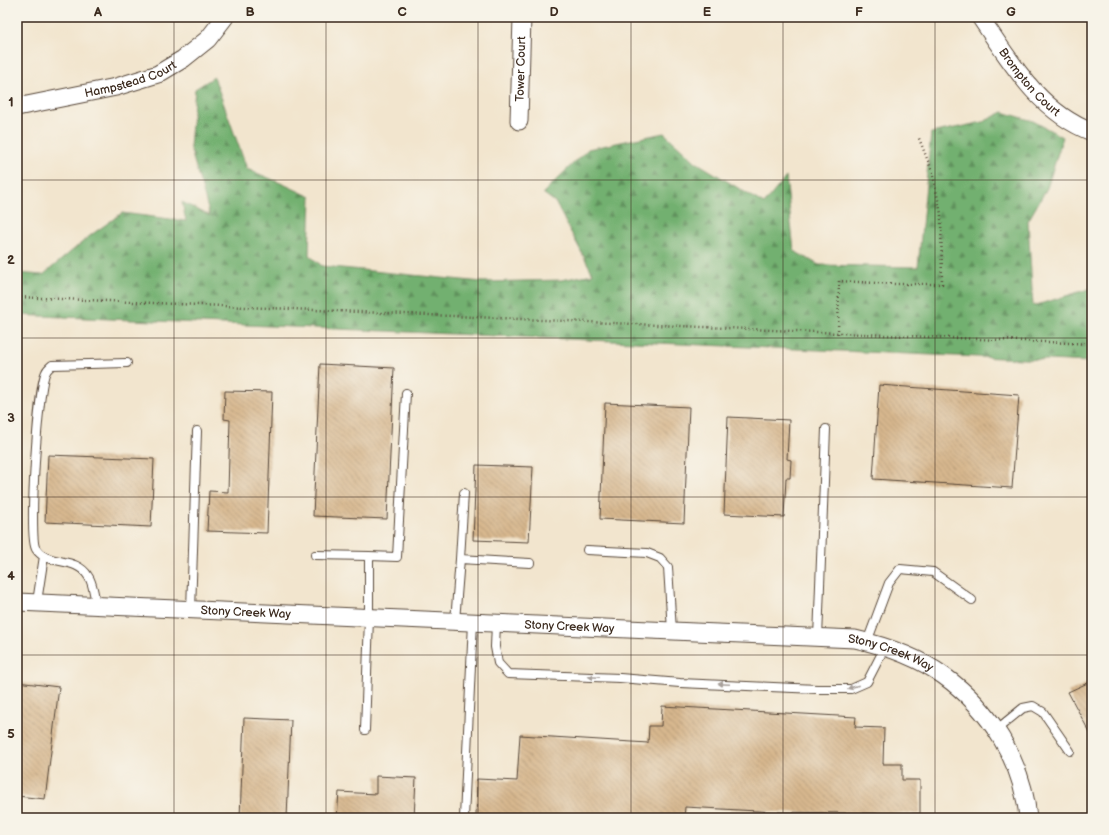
<svg xmlns="http://www.w3.org/2000/svg" width="1109" height="835" font-family="'Balsamiq Sans',sans-serif">
<style>
.forest{fill:url(#forest-firs);stroke:#566d47}
.building{fill:url(#building-back-hatch)}
.lines{fill:none;stroke-linecap:round;stroke-linejoin:round}
.service-casing{stroke:#564638;stroke-width:10}
.minor-casing{stroke:#564638;stroke-width:19}
.path{stroke:#564638;stroke-width:2.5;stroke-dasharray:1 3;stroke-linecap:butt}
.service{stroke:#fff;stroke-width:8}
.minor{stroke:#fff;stroke-width:17}
.oneway{fill:#a79f9a}
.grid{fill:none;stroke:#3b2a1e;stroke-width:1;stroke-opacity:0.55}
.labels{text-anchor:middle;dominant-baseline:central;stroke-width:3;stroke-linejoin:round;paint-order:stroke}
.street-label{font-size:12px;fill:#3b2a1e;stroke:#f7f3e8}
.neatline{fill:none;stroke:#3b2a1e;stroke-width:1.5}
.grid-label{font-size:13px;text-anchor:middle;font-weight:bold;fill:#3b2a1e}
</style>
<defs>
<pattern id="forest-firs" width="22" height="20" patternUnits="userSpaceOnUse"><rect width="22" height="20" fill="#72b070"/><path d="M5 1l3.5 6h-7zM16 11l3.5 6h-7z" fill="#5f8f5b"/></pattern>
<pattern id="building-back-hatch" width="6" height="6" patternUnits="userSpaceOnUse"><rect width="6" height="6" fill="#d7b78e"/><path d="M-1 5l2 2M0 0l6 6M5-1l2 2" fill="none" stroke="#b09573"/></pattern>
</defs>
<rect width="100%" height="100%" fill="#f7f3e8"/>
<filter id="ink" filterUnits="userSpaceOnUse"><feTurbulence type="fractalNoise" baseFrequency=".025" numOctaves="2"/><feDisplacementMap in="SourceGraphic" scale="8" xChannelSelector="R" yChannelSelector="G"/><feConvolveMatrix kernelMatrix="1 2 1 2 8 2 1 2 1" color-interpolation-filters="sRGB"/></filter>
<filter id="wash" filterUnits="userSpaceOnUse"><feTurbulence type="fractalNoise" baseFrequency=".012" numOctaves="4" result="noise"/><feDisplacementMap in="SourceGraphic" scale="16" xChannelSelector="R" yChannelSelector="G"/><feGaussianBlur stdDeviation="0.9" result="paint"/><feColorMatrix in="noise" values="0 0 0 0 0 0 0 0 0 0 0 0 0 0 0 0 0 1.4 0 .05"/><feComposite in="paint" operator="in"/></filter>
<g filter="url(#wash)">
<rect width="100%" height="100%" fill="#f2e5ce"/>
<path class="forest" d="M214 77 247 169 283 184 311 197 309 255 322 266 482 282 561 280 593 274 555 202 543 193 588 149 664 133 696 162 764 204 786 177 794 251 819 265 918 267 931 133 983 122 1003 112 1033 121 1063 137 1047 188 1028 221 1033 306 1092 288V362L17 315V273L43 275 91 235 122 213 186 221 182 202 210 216 190 147 195 89Z"/>
<g id="blocks">
<path class="building" d="M320 364 394 368 387 519 313 516Z
M879 385 1019 395 1012 488 873 479Z
M225 391 272 392 267 533 207 531 209 491 228 492 230 420 224 419Z
M605 403 689 407 684 523 600 519Z
M728 417 789 420 787 459 791 460 790 478H786L784 517 724 514Z
M48 455 154 459 151 527 45 522Z
M476 465 533 467 529 542 473 540Z
M1092 681V737L1068 692Z
M17 682 59 687 45 799 17 796Z
M662 706 856 717 855 727 884 728 883 764H902V780H920V814L776 812 685 807 684 818H476L477 779 517 781 520 735 648 743 649 726H661Z
M244 718 291 720 287 818H240Z
M376 776 416 778 414 818H337L339 792 376 794Z"/>
</g>
</g>
<g filter="url(#ink)">
<use href="#blocks" fill-opacity="0" stroke="#564638" stroke-width="1"/>
<g class="lines">
<g class="service-casing">
<path id="service" d="M587 550 647 553 660 558 668 567 672 631
M315 555 369 556
M460 559 464 493
M37 602 44 556
M96 605C95 598 92 581 88 576 76 556 47 566 36 549 28 539 38 385 46 372 47 369 50 367 52 365L127 363
M191 610 197 431
M455 621 460 559 530 563
M496 623 495 647 498 663 508 674 620 678 680 683 817 689H851L867 682 885 647
M818 638 826 429
M867 642 889 583 900 569 933 572 972 600
M365 730 369 618V556L397 557 406 393
M996 730 1023 708 1033 706 1043 712 1070 751
M464 818 473 622"/>
</g>
<g class="minor-casing">
<g id="minor">
<path id="s1" d="M980 17C1010 61 1039 112 1092 132"/>
<path id="s2" d="M17 107 116 87 158 74 183 59 208 39 225 17"/>
<path id="s3" d="M519 121 522 17"/>
<path id="s4" d="M17 602 855 639C886 646 918 657 944 676 990 709 1023 762 1028 818"/>
</g>
</g>
<path class="path" d="M17 297 1092 344
M838 334 839 281 895 284H942L941 214 932 171 918 136"/>
<use href="#service" class="service"/>
<use href="#minor" class="minor"/>
</g>
<defs><path id="oneway-solid" d="M-6-.8H1V-3.2L6.5 0L1 3.2V.8H-6Z"/></defs>
<g class="oneway">
<use href="#oneway-solid" transform="translate(594 677) rotate(-178)"/>
<use href="#oneway-solid" transform="translate(724 684) rotate(-178)"/>
<use href="#oneway-solid" transform="translate(853 687) rotate(163)"/>
</g>
</g>
<path class="grid" d="M174 17V818M326 17V818M478 17V818M631 17V818M783 17V818M935 17V818M17 180H1092M17 338H1092M17 497H1092M17 655H1092"/>
<g class="labels">
<g class="street-label">
<text stroke="none"><textPath href="#s3" startOffset="52">Tower Court</textPath></text>
<text stroke="none"><textPath href="#s2" startOffset="117">Hampstead Court</textPath></text>
<text stroke="none"><textPath href="#s1" startOffset="82">Brompton Court</textPath></text>
<text stroke="none"><textPath href="#s4" startOffset="229">Stony Creek Way</textPath></text>
<text stroke="none"><textPath href="#s4" startOffset="553">Stony Creek Way</textPath></text>
<text stroke="none"><textPath href="#s4" startOffset="877">Stony Creek Way</textPath></text>
</g>
</g>
<rect width="1109" height="835" fill="none" stroke="#f7f3e8" stroke-width="44"/>
<rect x="22" y="22" width="1065" height="791" class="neatline"/>
<g class="grid-label">
<text x="98" y="16">A</text>
<text x="250" y="16">B</text>
<text x="402" y="16">C</text>
<text x="554" y="16">D</text>
<text x="707" y="16">E</text>
<text x="859" y="16">F</text>
<text x="1011" y="16">G</text>
<text x="11" y="106">1</text>
<text x="11" y="264">2</text>
<text x="11" y="422">3</text>
<text x="11" y="580">4</text>
<text x="11" y="738">5</text>
</g>
</svg>
